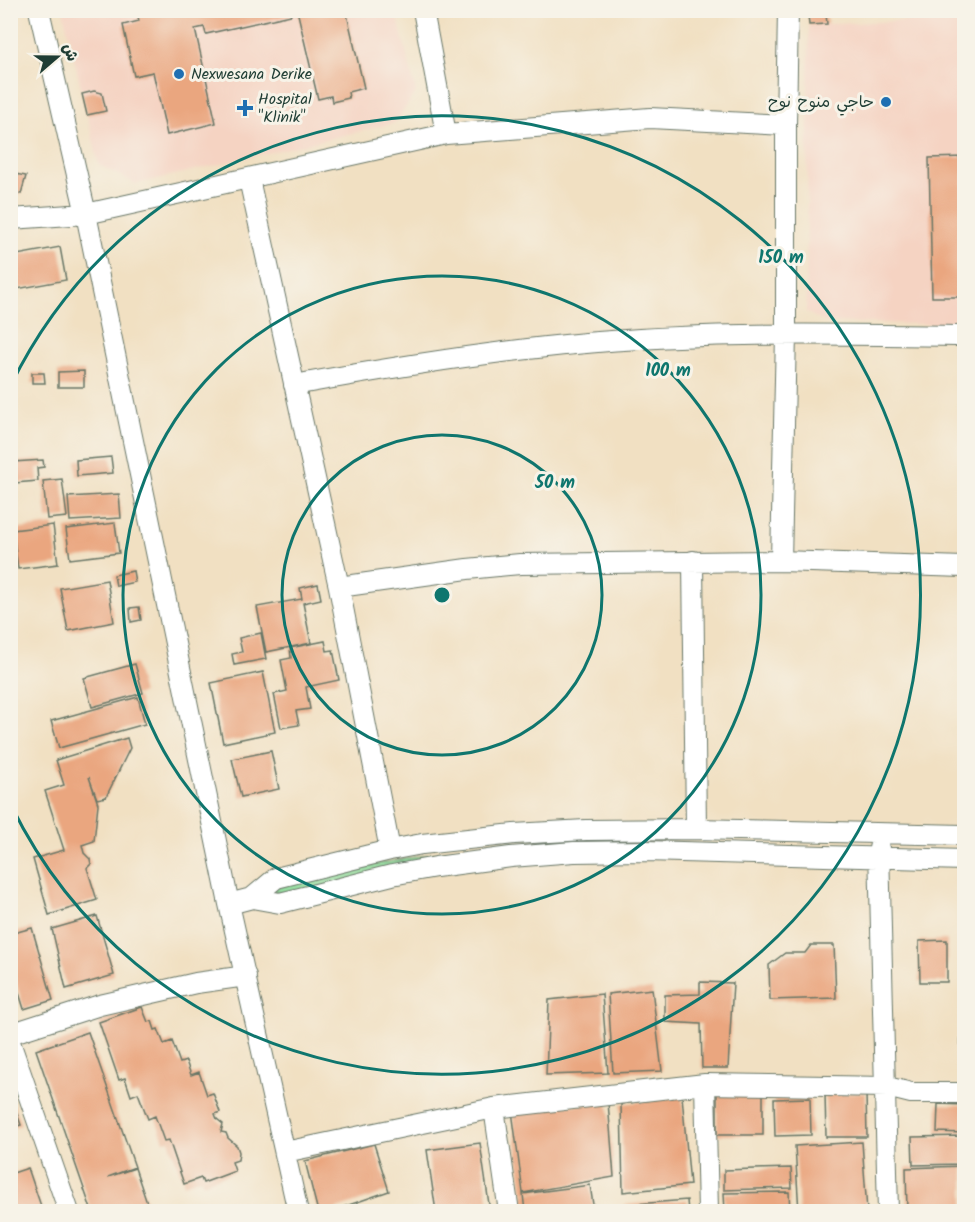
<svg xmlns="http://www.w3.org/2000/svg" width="975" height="1222" font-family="Kalam,'Playpen Sans Arabic',sans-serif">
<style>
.built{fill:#f5d3c2}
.green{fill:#8fdd9b;stroke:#578d68;stroke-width:1.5}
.building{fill:#eaa67f}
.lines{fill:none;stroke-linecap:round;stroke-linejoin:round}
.minor-casing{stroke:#687666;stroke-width:22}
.minor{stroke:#fff;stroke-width:20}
.ring{fill:none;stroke:#0f766e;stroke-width:3}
.poi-dot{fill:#1f6fb2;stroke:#f7f3e8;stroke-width:2}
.labels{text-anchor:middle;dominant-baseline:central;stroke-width:6;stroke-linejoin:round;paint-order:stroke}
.poi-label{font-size:16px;fill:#1f3d34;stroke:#f7f3e8;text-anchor:start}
.centre{fill:#0f766e;stroke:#f7f3e8;stroke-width:3}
.ring-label{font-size:18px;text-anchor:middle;font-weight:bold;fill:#0f766e;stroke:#f7f3e8;stroke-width:6;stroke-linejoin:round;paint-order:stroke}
</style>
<rect width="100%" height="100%" fill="#f7f3e8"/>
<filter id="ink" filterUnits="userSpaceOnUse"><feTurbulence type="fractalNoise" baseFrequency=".0167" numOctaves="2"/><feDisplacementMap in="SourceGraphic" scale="12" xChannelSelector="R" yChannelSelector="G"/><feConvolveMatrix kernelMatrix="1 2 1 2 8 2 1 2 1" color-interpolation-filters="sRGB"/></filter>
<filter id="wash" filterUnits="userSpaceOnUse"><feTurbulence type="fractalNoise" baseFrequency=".008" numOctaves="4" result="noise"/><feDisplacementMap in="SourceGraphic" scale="24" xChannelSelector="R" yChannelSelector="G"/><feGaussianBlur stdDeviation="1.35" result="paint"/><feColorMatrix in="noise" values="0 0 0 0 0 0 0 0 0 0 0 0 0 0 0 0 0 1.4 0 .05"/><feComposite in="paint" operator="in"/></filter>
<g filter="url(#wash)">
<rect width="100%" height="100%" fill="#f1e0c2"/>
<path class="built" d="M63 11H396L416 92 395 123 136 184 99 165Z
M964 18V325L824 322 806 312 809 25Z"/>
<path class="green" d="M513 842 515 848 289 894 273 892 275 887C354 866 433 853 513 842Z"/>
<g id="blocks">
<path class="building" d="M123 10H290L291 15 206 34 204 27 195 29 216 123 167 135 153 72 134 76 123 25 139 21 137 12 124 15Z
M297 10H346L364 88 348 92 349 98 332 102 331 96 318 99Z
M826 14 827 24 809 25 808 15Z
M10 75 17 100 10 101Z
M94 91 102 93 106 111 87 115 82 94Z
M964 157V297H932L929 158Z
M10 173 26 176 21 194 10 191Z
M60 247 66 280 17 289 11 256Z
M84 371V387H58V372Z
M32 373H44L45 383H32Z
M111 457 113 473 77 476 76 460Z
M43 460 44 467 37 468 38 481 15 483 13 462Z
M62 479 67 517 47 519 43 481Z
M119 494 121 518 70 521 68 497Z
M115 523 119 553 70 559 66 529Z
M53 525 58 564 18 569 13 530Z
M133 571 135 582 116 586 114 575Z
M107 580 114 622 68 631 60 588Z
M318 584 321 599 303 603 311 643 266 652 257 607 302 599 300 588Z
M139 607 141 620 131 622 130 608Z
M261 633 266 659 234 665 232 654 242 652 239 638Z
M325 641 327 651 333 650 339 680 306 687 310 709 296 711 299 725 281 728 274 694 287 691 281 660 291 658 290 648Z
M135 664 143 693 92 707 84 678Z
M263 672 275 732 223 743 211 683Z
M138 697 145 724 59 748 51 721Z
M127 738 130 748 106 797 97 799 89 777 98 804 94 841 82 845 84 853 90 859 91 864 87 868 97 900 49 915 33 859 64 850 45 791 64 785 56 760Z
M271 751 279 789 241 797 232 759Z
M97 916 114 975 66 989 52 929Z
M32 928 53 1000 24 1009 10 964V934Z
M961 937H964V985H963Z
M947 940V982H920L919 941Z
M811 945H834L836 998 770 1000 769 965 785 953H805Z
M700 982 733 983 728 1068H702L701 1024 665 1022V995L700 994Z
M652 989 662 1071 613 1073 608 994Z
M602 994 608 1073 546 1075 549 1000Z
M961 1002H964V1071H960Z
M142 1007 148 1022 152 1021 155 1030 158 1029 164 1044 172 1041 180 1063 186 1061 191 1075 199 1072 207 1095 213 1093 220 1112 215 1114 217 1119 223 1124 221 1132 226 1133 228 1138 237 1146 239 1152 238 1160 232 1162 235 1171 203 1183 201 1178 184 1184 169 1140 164 1141 155 1116 148 1119 138 1093 131 1096 125 1078 119 1080 99 1022Z
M88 1032 135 1167 108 1177 135 1168 148 1206 131 1212H92L36 1050Z
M717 1093H763V1135H717Z
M866 1093 867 1137H826L825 1094Z
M10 1094 21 1125 10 1128Z
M682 1096 690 1185 623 1192 621 1104Z
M810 1098 811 1135 775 1136 774 1099Z
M608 1102 614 1177 523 1193 512 1111Z
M938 1104 964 1105V1133L937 1132Z
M964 1136V1164L913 1165 912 1137Z
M862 1142 867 1211 799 1212 795 1146Z
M480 1143 490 1211 436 1212 427 1150Z
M374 1144 389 1191 329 1212H318L305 1161Z
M964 1166V1212H907L906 1168Z
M28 1168 43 1212H10V1174Z
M791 1168 792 1188 724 1190V1170Z
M590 1185 594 1211 525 1212 523 1194Z
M789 1192 790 1212H725L724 1193Z
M687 1200 688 1212H622L623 1205Z"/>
</g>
</g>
<g filter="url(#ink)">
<use href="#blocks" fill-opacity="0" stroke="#687666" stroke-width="1.5"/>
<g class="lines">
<g class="minor-casing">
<path id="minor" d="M39 10 86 214 229 904 298 1212
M423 10 446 134
M786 125 788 10
M249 179 339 587 390 850
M10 219 86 214 446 134 650 118 786 125V334L781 561 964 567
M294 385C377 370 461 356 546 347 685 331 825 334 964 336
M693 561 696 829
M339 587 467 569 520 564 781 561
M879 848 888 1212
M252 898 280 903 392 875 436 867 511 857 574 852 646 851 964 860
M229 904 252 898 276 878 390 850 422 844 514 834 586 830 696 829 964 835
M10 1034 100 1005 196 983 246 976
M10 1042 69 1212
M705 1084 708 1212
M285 1152 494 1108
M509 1212 494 1108 705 1084 887 1087 911 1093H964"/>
</g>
<use href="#minor" class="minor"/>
</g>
</g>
<g class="ring">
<circle cx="442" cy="595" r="160"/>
<circle cx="442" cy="595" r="319"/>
<path d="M11 385A479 479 0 1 1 11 805"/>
</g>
<g class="poi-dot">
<circle cx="179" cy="74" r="6"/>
<circle cx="886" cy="102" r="6"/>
<path d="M242 99h6v6h6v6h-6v6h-6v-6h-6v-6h6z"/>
</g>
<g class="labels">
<g class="poi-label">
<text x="191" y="74">Nexwesana Derike</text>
<text x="258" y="99">Hospital<tspan x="258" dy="18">"Klinik"</tspan></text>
<text x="874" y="102" text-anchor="end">حاجي منوح نوح</text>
</g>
</g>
<circle cx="442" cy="595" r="9" class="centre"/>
<g class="ring-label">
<text x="781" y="263">150 m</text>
<text x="668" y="376">100 m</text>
<text x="555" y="488">50 m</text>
</g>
<rect width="975" height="1222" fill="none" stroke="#f7f3e8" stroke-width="36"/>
<g transform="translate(57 57) rotate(70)" stroke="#f7f3e8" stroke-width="4.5" paint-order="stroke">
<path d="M0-4.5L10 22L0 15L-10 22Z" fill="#1f3d34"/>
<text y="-9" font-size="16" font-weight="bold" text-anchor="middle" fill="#1f3d34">ش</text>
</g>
</svg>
